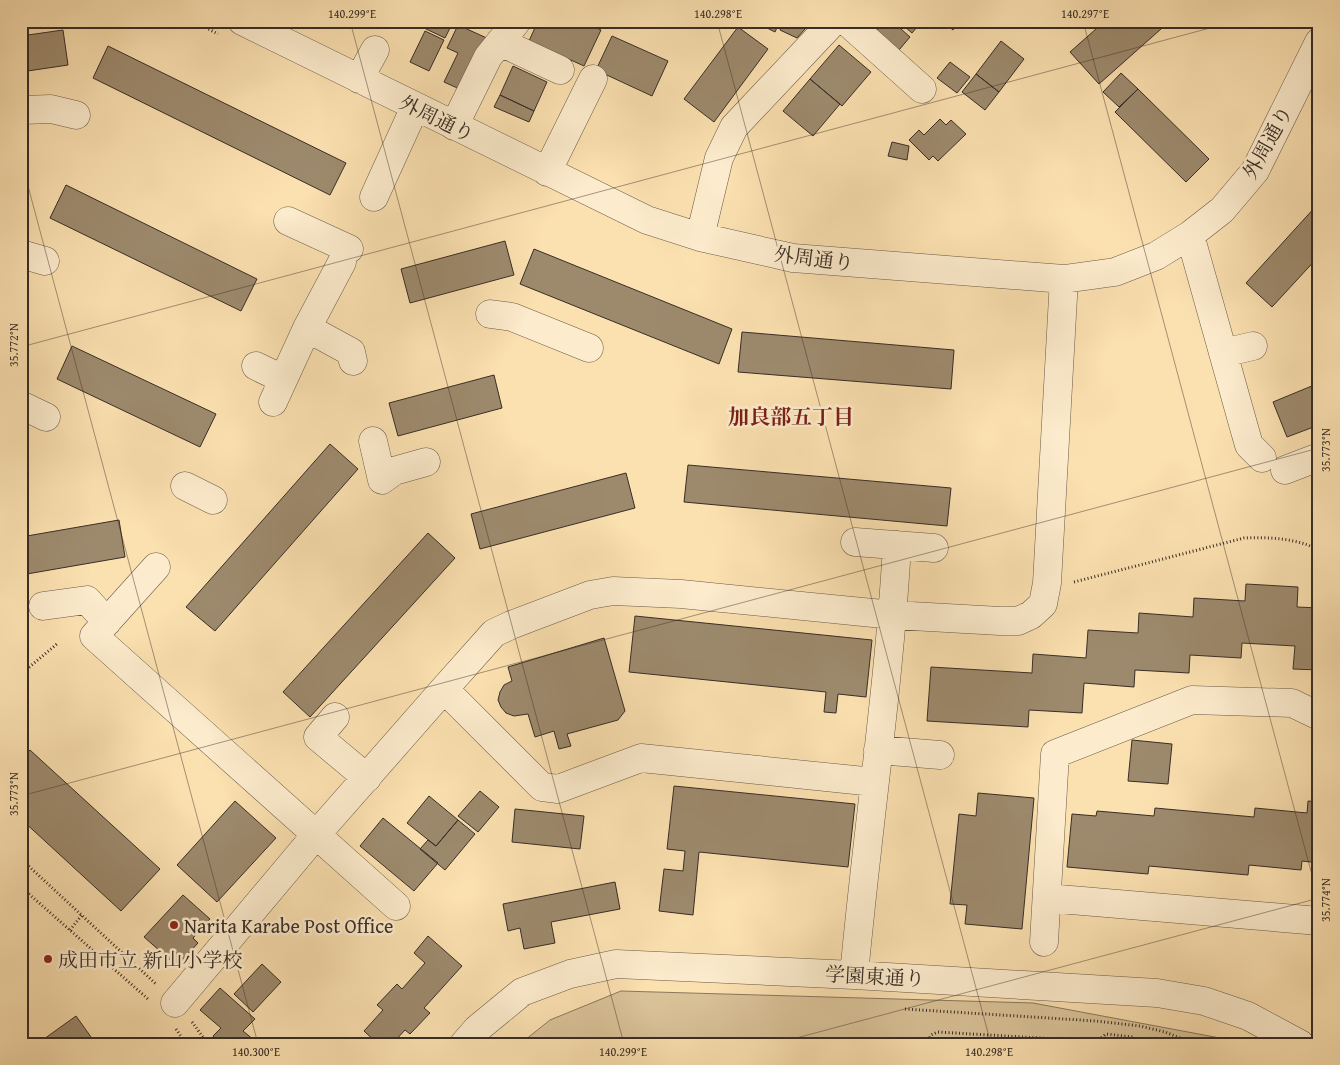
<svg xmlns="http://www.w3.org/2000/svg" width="1340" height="1065" font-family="'Gentium Book Plus','Noto Serif JP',serif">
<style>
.green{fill:#dac298;stroke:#89785e}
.building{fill:#9d8a6d;stroke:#382d25}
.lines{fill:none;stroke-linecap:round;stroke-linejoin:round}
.minor-casing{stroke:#695a48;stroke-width:29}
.path{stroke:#382d25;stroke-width:3;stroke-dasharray:1 2.5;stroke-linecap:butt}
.minor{stroke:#fcebcc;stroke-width:28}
.ticks{fill:none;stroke:#382d25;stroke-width:1;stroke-opacity:0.45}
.poi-dot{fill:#8f2418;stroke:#fcebcc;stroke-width:2}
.labels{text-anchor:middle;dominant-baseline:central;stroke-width:5;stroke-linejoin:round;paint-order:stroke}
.street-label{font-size:20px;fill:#382d25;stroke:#fcebcc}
.poi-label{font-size:20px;fill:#382d25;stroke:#fcebcc;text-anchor:start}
.neighbourhood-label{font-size:21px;font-weight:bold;fill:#7a1f14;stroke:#fcebcc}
.neatline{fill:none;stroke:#382d25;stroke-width:2}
.ticks-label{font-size:12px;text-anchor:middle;fill:#382d25}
</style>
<rect width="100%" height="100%" fill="#fbe0b0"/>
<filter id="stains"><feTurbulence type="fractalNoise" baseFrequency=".004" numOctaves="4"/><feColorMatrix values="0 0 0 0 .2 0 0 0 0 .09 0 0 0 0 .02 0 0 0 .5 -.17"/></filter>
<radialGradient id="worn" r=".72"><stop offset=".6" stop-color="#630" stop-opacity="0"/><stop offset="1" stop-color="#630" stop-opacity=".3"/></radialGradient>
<path class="green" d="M621 991 1033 1003 1220 1038 1230 1044H520L550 1020Z"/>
<path class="building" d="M427 21H434L450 28 445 38 424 28Z
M538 21H581L601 30 584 66 529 41Z
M753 21H780L775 32Z
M784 21H812L797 38 780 30Z
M884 21H892L910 37 899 50 876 31Z
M898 21H922L912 33Z
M942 21H960L953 30Z
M1105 21H1170L1099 84 1070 52Z
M458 25 489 39 464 91 444 82 458 53 447 48Z
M738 27 768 49 714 122 684 99Z
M63 30 68 65 21 72V36Z
M425 31 444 40 429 71 410 62Z
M612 36 668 61 652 96 596 70Z
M1001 41 1024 59 999 92 976 74Z
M839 45 871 72 842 106 810 79Z
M108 46 346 163 330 195 93 78Z
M950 62 970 77 957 93 937 78Z
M513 66 547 82 534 111 500 95Z
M1121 73 1138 89 1119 107 1103 92Z
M976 74 999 92 985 110 962 92Z
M810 79 840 104 813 136 783 111Z
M1138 89 1209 159 1186 182 1115 112Z
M500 95 534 111 529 122 494 107Z
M940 119 946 125 951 120 966 134 938 161 933 156 929 160 909 140 919 130 924 135Z
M892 142 909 146 907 160 888 156Z
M66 185 257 279 241 311 50 218Z
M1317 205 1319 206V256L1272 307 1246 283Z
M505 241 514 275 410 303 401 269Z
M534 249 732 329 719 364 520 284Z
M742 332 954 350 951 389 738 372Z
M72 346 216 414 200 447 57 379Z
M494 375 502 408 398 436 389 403Z
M1319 383V425L1287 437 1273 402Z
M330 444 358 469 215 631 186 607Z
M688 465 951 488 947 526 684 502Z
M626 473 635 508 480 549 471 514Z
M119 520 125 557 21 575V537Z
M428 533 455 558 310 717 283 692Z
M1246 584 1298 587 1297 607 1319 608V670L1293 669 1295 646 1242 643 1241 658 1190 655 1189 673 1135 670 1134 687 1084 683 1082 713 1029 710 1028 727 927 721 931 667 1032 673 1033 654 1086 658 1088 630 1138 633 1139 613 1193 617 1194 598 1245 601Z
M635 616 872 640 866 697 838 694 836 713 824 712 826 692 629 672Z
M604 638 625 711 618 720 567 734 571 746 559 749 554 731 535 737 528 714 514 716 506 713 501 707 498 700 500 692 504 685 512 681 508 667Z
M1132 740 1172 744 1168 784 1128 781Z
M30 750 160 869 121 911 21 819V760Z
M674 786 855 804 848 867 699 852 693 915 659 911 664 869 683 871 685 851 667 849Z
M480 791 499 807 478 832 458 816Z
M978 793 1034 798 1022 929 965 924 967 905 950 904 959 814 976 816Z
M429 796 458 820 436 846 407 823Z
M235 801 276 838 217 902 177 865Z
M1308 801 1319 802V863L1302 861 1301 870 1249 865 1248 875 1149 866 1148 874 1067 867 1072 814 1096 816 1097 811 1154 816 1155 808 1254 817 1255 808 1307 813Z
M515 809 584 816 580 849 512 842Z
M383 818 438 863 414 891 360 846Z
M458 820 475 834 445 870 420 849 428 840 436 846Z
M615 882 620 909 551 922 555 943 524 949 520 928 508 931 503 904Z
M183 895 210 919 193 938 198 943 177 966 144 937Z
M428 936 462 966 424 1008 430 1013 410 1034 405 1030 392 1044H378L364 1031 383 1010 377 1005 397 984 402 989 425 963 414 953Z
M262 964 281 982 253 1012 234 994Z
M220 988 255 1019 243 1031 254 1040 250 1044H221L213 1036 221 1028 200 1010Z
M76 1016 96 1044H37Z"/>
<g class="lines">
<g class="minor-casing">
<path id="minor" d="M242 21 647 220 700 237 793 258 1064 279 1115 272 1156 256 1190 235 1222 210 1255 171 1319 42
M846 21 922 89
M500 42 560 70
M359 79 375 50
M23 110 51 109 76 115
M454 126 488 57 517 21
M547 172 593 79
M374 197 415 107
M288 221 349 249
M1190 235 1245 431 1249 445 1262 458
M700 237 719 158 734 127 834 21
M21 254 45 261
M490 314 512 317 589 348
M307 328 351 352 353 361
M1223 353 1253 346
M256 366 283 379
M273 402 307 328 342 262
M21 405 46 417
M373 441 382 480 394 471 426 462
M1285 470 1319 457
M185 486 213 500
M855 542 934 548
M156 567 94 636 396 906
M43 606 87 600 107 622
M444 689 542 787 558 789 641 758 874 782
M335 717 318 737 367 778
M878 750 940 755
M1047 898 1319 921
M1044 942 1055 754 1192 700 1292 703 1319 716
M854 975C867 832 889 689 897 545
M175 1003 315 836 444 689 494 633 511 625 590 595 613 591 681 594 893 615 1000 621H1018L1031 615 1043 604 1047 583 1064 279
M464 1044 477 1029 522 992 570 974 616 964 854 975 1157 993 1204 1001 1248 1016 1300 1044"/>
</g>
<path class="path" d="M193 21 218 34
M1074 582 1244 538C1269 537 1296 538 1319 550
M21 674 58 643
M21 859 157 985
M21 887 148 999
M70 930 82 915
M905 1009 1096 1021 1140 1026 1165 1032 1195 1044
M192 1022 208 1044
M176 1029 186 1044
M927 1044 931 1035 938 1032 1090 1041 1099 1040 1106 1034 1133 1037 1139 1044"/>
<use href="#minor" class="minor"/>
</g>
<path class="ticks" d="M350 21 624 1044M717 21 991 1044M1083 21 1319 901M21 160 258 1044M21 347 1236 21M21 796 1319 448M774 1044 1319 898"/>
<g class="poi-dot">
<circle cx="174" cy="925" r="5"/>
<circle cx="48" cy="959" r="5"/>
</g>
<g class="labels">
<g class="street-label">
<text transform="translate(437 118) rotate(26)">外周通り</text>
<text transform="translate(1267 142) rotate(-61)">外周通り</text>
<text transform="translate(814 258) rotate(7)">外周通り</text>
<text transform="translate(875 976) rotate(3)">学園東通り</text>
</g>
<g class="poi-label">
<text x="184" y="925">Narita Karabe Post Office</text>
<text x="58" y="959">成田市立 新山小学校</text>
</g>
<g class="neighbourhood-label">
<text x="791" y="416">加良部五丁目</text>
</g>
</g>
<rect width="1340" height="1065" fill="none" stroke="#fbe0b0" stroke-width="55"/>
<rect x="28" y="28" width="1284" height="1010" class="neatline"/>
<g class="ticks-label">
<text x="352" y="18">140.299°E</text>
<text x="718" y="18">140.298°E</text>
<text x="1085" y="18">140.297°E</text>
<text transform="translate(14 345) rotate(-90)" y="4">35.772°N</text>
<text transform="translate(1326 450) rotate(-90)" y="4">35.773°N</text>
<text transform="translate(14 794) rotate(-90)" y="4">35.773°N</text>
<text transform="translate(1326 900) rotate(-90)" y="4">35.774°N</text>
<text x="256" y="1056">140.300°E</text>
<text x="623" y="1056">140.299°E</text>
<text x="989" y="1056">140.298°E</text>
</g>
<rect width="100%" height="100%" filter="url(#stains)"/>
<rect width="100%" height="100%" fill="url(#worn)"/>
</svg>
